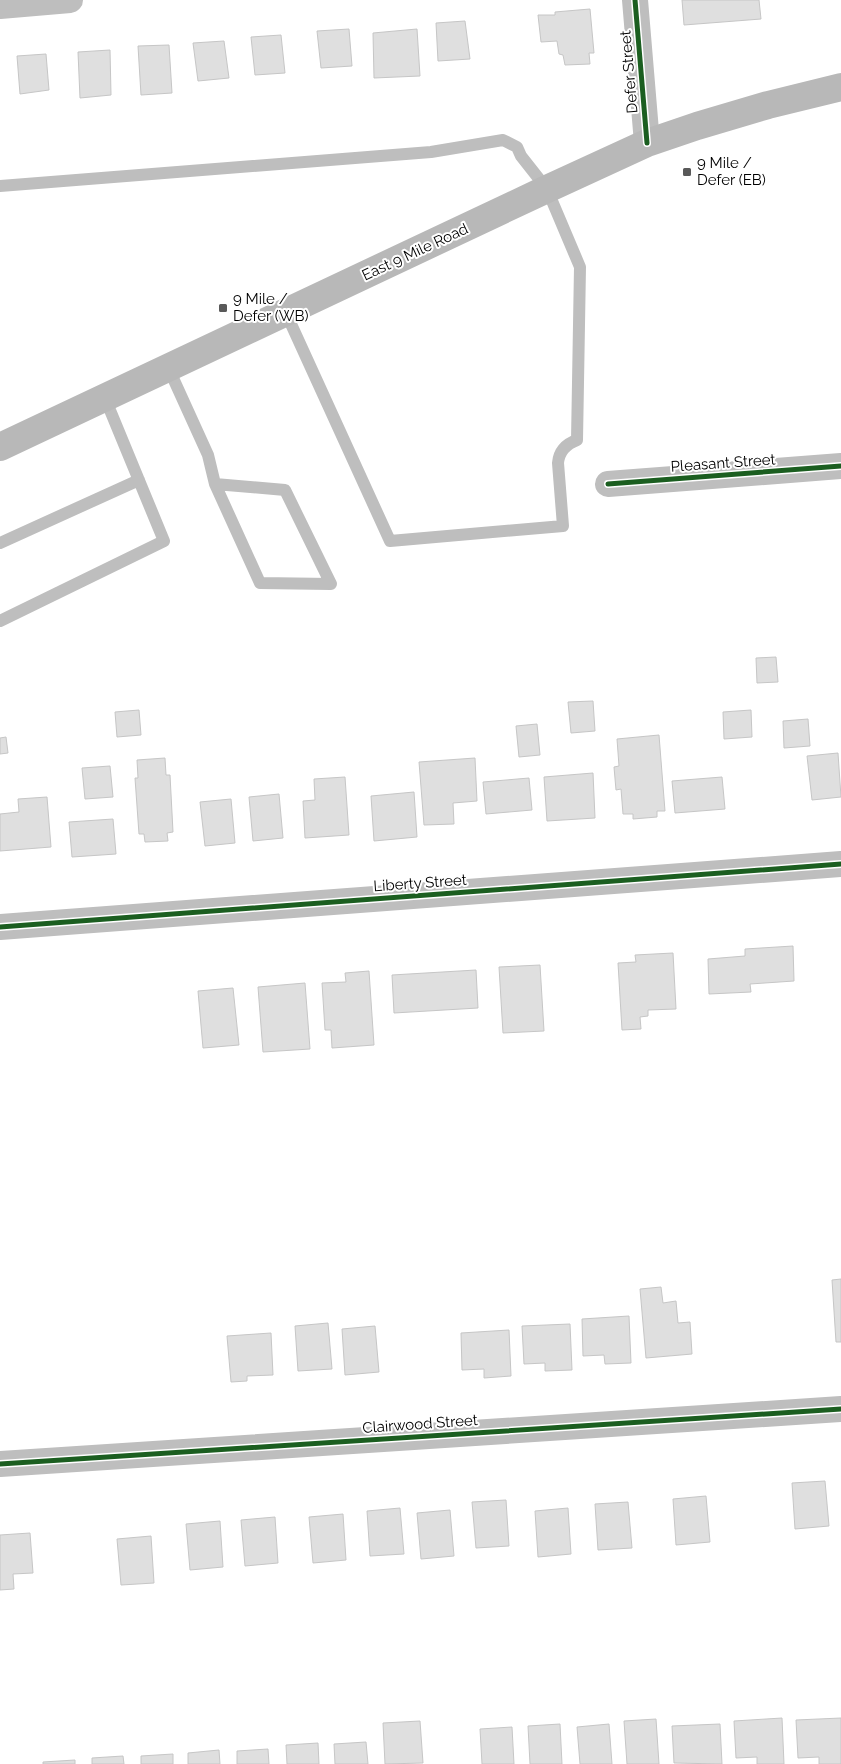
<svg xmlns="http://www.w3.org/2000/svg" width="841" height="1764" font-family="Raleway,sans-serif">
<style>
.building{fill:#dfdfdf;stroke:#c6c6c6}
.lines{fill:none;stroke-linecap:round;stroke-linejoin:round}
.service{stroke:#bebebe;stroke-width:12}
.minor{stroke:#bebebe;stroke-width:26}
.secondary{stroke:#b8b8b8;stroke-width:28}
.cycleway-casing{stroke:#fff;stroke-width:8}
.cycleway{stroke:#1b5e20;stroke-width:5}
.poi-dot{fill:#595959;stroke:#fff;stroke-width:2}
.labels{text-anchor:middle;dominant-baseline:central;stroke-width:4;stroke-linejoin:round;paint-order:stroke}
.street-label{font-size:15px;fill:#000;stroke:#fff}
.poi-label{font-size:15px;fill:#000;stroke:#fff;text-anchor:start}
</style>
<rect width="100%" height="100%" fill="#fff"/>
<path class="building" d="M682 0H759L761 19 684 25Z
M590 9 594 53H589L590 64 565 65 563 55 559 54 557 41 541 42 538 15H555V12Z
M465 21 470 59 438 61 436 23Z
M349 29 352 66 321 68 317 31Z
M417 29 420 76 374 78 373 33Z
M281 35 285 73 255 75 251 37Z
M224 41 229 78 198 81 193 43Z
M169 45 172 93 141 95 138 46Z
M110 50 111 95 80 98 78 52Z
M46 54 49 90 20 94 17 56Z
M776 657 778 682 757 683 756 658Z
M593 701 595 731 571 733 568 702Z
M139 710 141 735 117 737 115 712Z
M751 710 752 737 724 739 723 712Z
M808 719 810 746 784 748 783 721Z
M537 724 540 755 519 757 516 726Z
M659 735 665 811H657V817L633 819V814H623L621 789 616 790 614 767 619 766 617 739Z
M6 737 8 753 0 754V738Z
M838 753 841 797 812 800 807 756Z
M165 758 166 775H170L173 832 167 833 168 841 145 842 144 834H139L135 778H138L137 760Z
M475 758 477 801 453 803 454 824 424 825 419 762Z
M110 766 113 797 85 799 82 768Z
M593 773 595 818 547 821 544 777Z
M345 777 349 835 305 838 303 801 315 800 314 779Z
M722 777 725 809 675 813 672 781Z
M529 778 532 810 486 814 483 782Z
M414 792 417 837 374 841 371 796Z
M279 794 283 838 253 841 249 797Z
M47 797 51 847 0 851V814L19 812 18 799Z
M231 799 235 843 205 846 200 802Z
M113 819 116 854 72 857 69 822Z
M793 946 794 981 750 984 751 992 709 994 708 959 745 956V949Z
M673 953 676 1009 648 1010V1016L640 1017 641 1029 622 1030 618 963 636 962 635 955Z
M540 965 544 1031 503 1033 499 967Z
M476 970 478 1008 394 1013 392 975Z
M369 971 374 1045 332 1048 331 1030H325L322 983 346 982 345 973Z
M305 983 310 1049 263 1052 258 987Z
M233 988 239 1045 203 1048 198 991Z
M841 1279V1342H836L832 1280Z
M661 1287 663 1303 676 1301 678 1323 690 1322 692 1354 646 1358 640 1289Z
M629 1316 631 1363 605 1364 604 1355 583 1356 582 1319Z
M328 1323 332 1369 298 1371 295 1326Z
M570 1324 572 1370 545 1371V1363L524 1364 522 1326Z
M375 1326 379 1372 345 1375 342 1329Z
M509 1330 511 1376 484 1378V1369L462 1370 461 1333Z
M271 1333 273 1375 247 1376V1381L231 1382 227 1336Z
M825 1481 829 1526 795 1529 792 1483Z
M706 1496 710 1542 676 1545 673 1499Z
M506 1500 509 1546 476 1548 472 1502Z
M628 1502 632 1548 598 1550 595 1504Z
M400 1508 404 1554 370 1556 367 1511Z
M568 1508 571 1554 538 1557 535 1511Z
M450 1510 454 1556 421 1559 417 1513Z
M343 1514 346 1560 313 1563 309 1517Z
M275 1517 278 1563 245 1566 241 1520Z
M220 1521 223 1567 190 1570 186 1524Z
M30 1533 33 1573 13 1574 14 1589 0 1590V1535Z
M151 1536 154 1583 121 1585 117 1539Z
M782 1718 784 1764H757V1757L736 1758 734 1721Z
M841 1718V1764H819V1757L798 1758 796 1720Z
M656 1719 659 1764H627L624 1721Z
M420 1721 423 1763 385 1764 383 1723Z
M560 1724 562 1764H530L528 1726Z
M609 1724 612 1764H580L577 1727Z
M720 1724 722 1764 674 1763 672 1726Z
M512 1727 514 1764H482L480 1729Z
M366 1742 368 1764H335L334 1744Z
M318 1743 319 1764H287L286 1745Z
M268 1749 269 1764H237V1751Z
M219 1750 220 1764H188V1753Z
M173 1754V1764H141V1756Z
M123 1756 124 1764H92V1758Z
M75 1760V1764H43V1762Z"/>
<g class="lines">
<path class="service" d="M0 186 431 152 503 140 517 147 521 156 547 189 580 267 577 440C566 444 559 452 558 463L563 526 390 541 286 313
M168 367 208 455 215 484 260 583 331 584 285 490 215 484
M0 543 139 480
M0 621 164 541 105 398"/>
<path class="minor" d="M635 0 647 143
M0 6 70 0
M608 484 841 466
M0 927 841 864
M0 1464 841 1409"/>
<path class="secondary" d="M0 447 547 189 647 143 697 126 768 105 841 87"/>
<g class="cycleway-casing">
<path id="cycleway" d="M635 0 647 143
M608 484 841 466
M0 927 841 864
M0 1464 841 1409"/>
</g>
<use href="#cycleway" class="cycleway"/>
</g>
<g class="poi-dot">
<rect x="682" y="167" width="10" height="10" rx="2.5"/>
<rect x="218" y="303" width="10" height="10" rx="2.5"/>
</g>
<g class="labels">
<g class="street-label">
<text transform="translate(629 72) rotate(-95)">Defer Street</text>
<text transform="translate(415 252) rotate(-25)">East 9 Mile Road</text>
<text transform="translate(723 463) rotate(-4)">Pleasant Street</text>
<text transform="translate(420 883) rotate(-4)">Liberty Street</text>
<text transform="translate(420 1424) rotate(-4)">Clairwood Street</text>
</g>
<g class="poi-label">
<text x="697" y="163">9 Mile /<tspan x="697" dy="17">Defer (EB)</tspan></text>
<text x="233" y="299">9 Mile /<tspan x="233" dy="17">Defer (WB)</tspan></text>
</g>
</g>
</svg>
